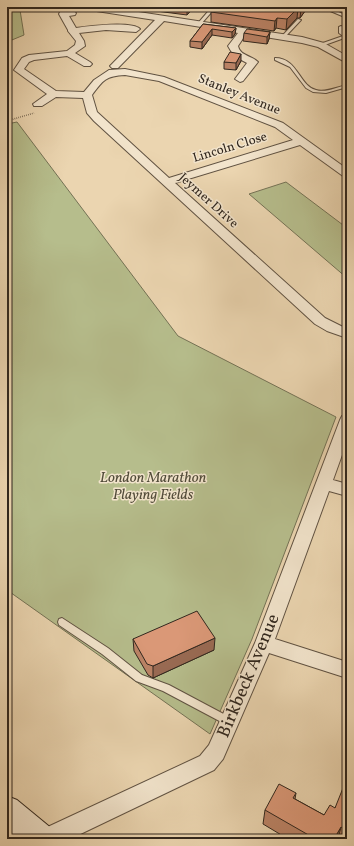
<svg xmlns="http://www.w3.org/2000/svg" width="354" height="846" font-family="Vollkorn,serif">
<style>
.green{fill:#b6bd8c;stroke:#747255}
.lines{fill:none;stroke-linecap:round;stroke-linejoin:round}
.stream{stroke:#6f7e76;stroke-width:2}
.lane-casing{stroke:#605242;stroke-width:2}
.street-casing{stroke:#605242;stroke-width:2}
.secondary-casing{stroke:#31271e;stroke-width:2}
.path{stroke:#31271e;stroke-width:1.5;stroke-dasharray:0.5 1.5;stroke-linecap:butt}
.lane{fill:#f2e4cc;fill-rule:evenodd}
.street{fill:#f2e4cc;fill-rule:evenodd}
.secondary{fill:#f2e4cc;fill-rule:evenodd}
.wall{fill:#bb8366;stroke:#31271e}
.shaded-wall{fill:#996a53;stroke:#31271e}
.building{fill:#da9877;stroke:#31271e}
.labels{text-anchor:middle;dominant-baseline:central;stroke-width:3;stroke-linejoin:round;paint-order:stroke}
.far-street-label{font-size:13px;fill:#31271e;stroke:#f2e4cc}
.park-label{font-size:15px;font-style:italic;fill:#524c3a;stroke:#f2e4cc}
.near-street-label{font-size:18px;fill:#31271e;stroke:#f2e4cc}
</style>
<rect width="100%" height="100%" fill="#ebd5b0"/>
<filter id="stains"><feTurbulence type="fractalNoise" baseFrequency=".005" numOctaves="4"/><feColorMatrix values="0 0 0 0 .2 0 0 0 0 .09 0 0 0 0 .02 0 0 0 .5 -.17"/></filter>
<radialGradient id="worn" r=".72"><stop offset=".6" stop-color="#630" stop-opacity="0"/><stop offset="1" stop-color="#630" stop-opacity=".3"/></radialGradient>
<path class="green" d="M20 10 24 35 7 42V11Z
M17 122 178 336 336 417 252 639 210 734 7 590V124Z
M286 182 347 228V278L249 194Z"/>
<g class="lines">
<path class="stream" d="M7 9 17 8"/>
<g class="lane-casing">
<path id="lane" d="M212 7H216L201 24H199V22Z
M328 8H330L347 16V18L328 10Z
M298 19 301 20 285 37H283V35Z
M341 26 343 27V33L347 35V37L322 46H320V44L343 36 339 33V27Z
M275 58C298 58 299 86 316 90 326 93 337 87 347 85V87L326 93 313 92 306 88 290 67 275 60Z
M62 618 108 648 142 675 169 685 233 719 235 722 233 725 230 726 227 725 163 691 136 681 102 654 59 625 58 622 59 619Z"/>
</g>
<g class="street-casing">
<path id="street" d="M86 7H106L302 37 324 43 347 56V63L318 47 302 43 246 34 238 46C240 56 251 55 258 62L243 81 240 82 235 79 247 63 234 56 228 46 238 33 164 21 118 68H112L110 66 112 64 155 20 90 10Z
M72 10 76 13 75 15 69 16 76 28C89 26 132 21 140 29L136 32 106 30 79 33 84 41 85 46 75 53 90 62 92 64 90 66H84L67 56 34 60 29 62 24 69 56 91 84 92 94 80 109 70 125 69 164 77 283 123 347 169V177L343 176 300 145 175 183 325 318 347 329V338L327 331 315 324 94 121 87 113 83 98 56 97 42 106H34L33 104 47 94 14 70 22 58 29 55 67 51 75 45 76 41 68 31V30L59 14 60 12ZM125 75 159 81 275 127 293 140 169 178 97 112 92 95C103 80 106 76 125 75Z
M347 415V441L333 480 347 484V496L329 491 275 639 347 662V678L269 653 223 759 214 770 70 839H36L39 831 200 756 209 745 255 643 340 420 342 416Z"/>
</g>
<g class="secondary-casing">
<path id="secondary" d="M7 796 17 800 51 828 55 839H17L7 830Z"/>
</g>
<path class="path" d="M7 12 8 7
M7 121 34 113"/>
<use href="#lane" class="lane"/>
<use href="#street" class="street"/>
<use href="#secondary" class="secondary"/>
</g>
<path class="wall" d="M133 7H194L187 15 133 8Z
M308 7 300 18H297L286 30 276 28 274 31 211 22V12Z
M340 7H347V12Z
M203 24 236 28 235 34 232 38 212 35 202 49 190 47V41Z
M270 32 269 39 267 44 243 41 244 33Z
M241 61 236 70 224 69V62Z
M133 639 214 650 153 678 148 675 134 651Z
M347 790V839H288L263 824 265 810 296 793 295 799 324 815 335 808Z"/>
<path class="shaded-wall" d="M187 7H194L187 15Z
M302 7H308L300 18 301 8Z
M298 8 297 18 286 30 287 19Z
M277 18 276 28 274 31 275 21Z
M236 28 235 34 232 38V32Z
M212 29V35L202 49V42Z
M270 32 269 39 267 44V37Z
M241 54V61L236 70V63Z
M215 638 214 650 153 678V666Z
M341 827 338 839H334Z"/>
<path class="building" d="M215 7H302L301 8H298L287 19 277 18 275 21 211 12Z
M203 24 236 28 232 32 212 29 202 42 190 41Z
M247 29 270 32 267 37 244 33Z
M230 52 241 54 236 63 224 62Z
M197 611 215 638 153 666 147 664 133 639Z
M279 784 296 793 293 798 324 815 330 805 335 808 343 788 347 790V831L341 827 334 839H310L312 837 265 810Z"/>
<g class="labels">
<g class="far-street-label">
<text transform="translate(239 95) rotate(22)">Stanley Avenue</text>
<text transform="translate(230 148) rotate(-17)">Lincoln Close</text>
<text transform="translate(208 201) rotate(42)">Jeymer Drive</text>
</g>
<g class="park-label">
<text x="153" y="478">London Marathon<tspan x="153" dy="17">Playing Fields</tspan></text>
</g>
<g class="near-street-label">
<text transform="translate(249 676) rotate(-67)">Birkbeck Avenue</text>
</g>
</g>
<rect width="354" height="846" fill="none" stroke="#ebd5b0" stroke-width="24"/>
<rect x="8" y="8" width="338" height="830" fill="none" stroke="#31271e" stroke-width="2"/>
<rect x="12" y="12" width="330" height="822" fill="none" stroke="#31271e"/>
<rect width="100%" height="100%" filter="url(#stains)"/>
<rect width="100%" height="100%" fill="url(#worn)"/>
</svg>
